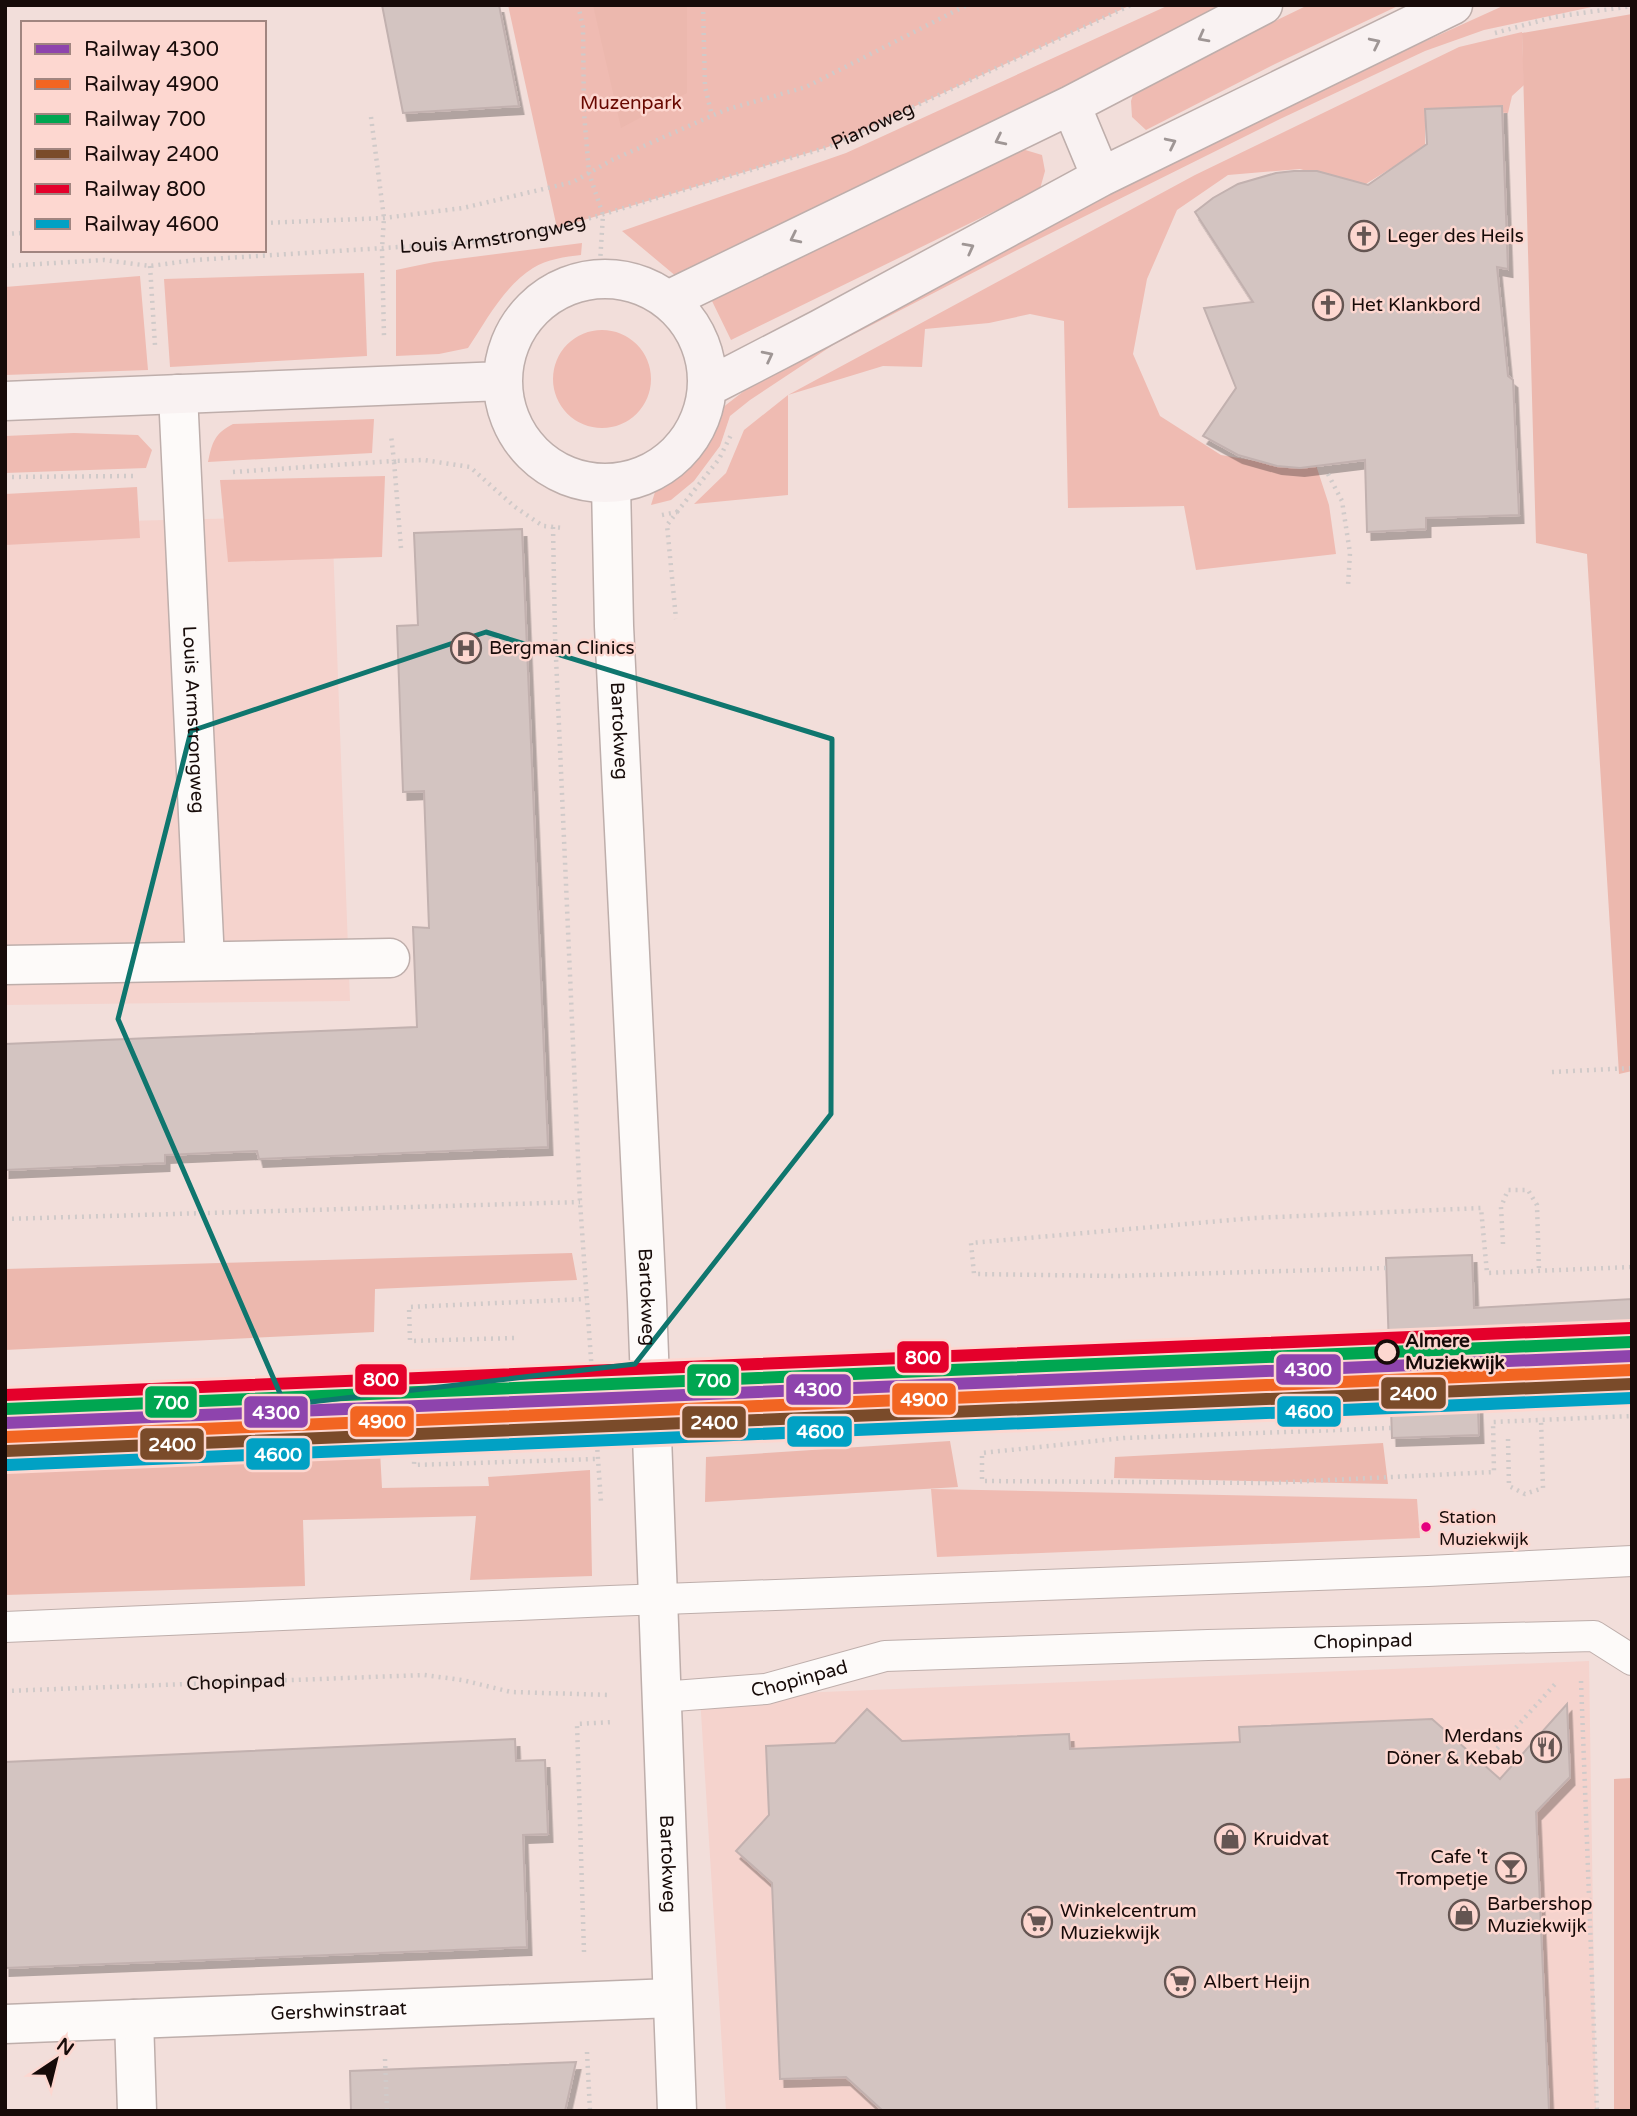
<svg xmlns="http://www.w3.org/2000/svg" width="1637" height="2116" font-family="'Varela Round',sans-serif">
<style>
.built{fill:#f5d3cd}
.green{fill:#efbbb2}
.forest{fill:#ecb8ae}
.building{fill:#d3c4c1;stroke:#c2b1af;stroke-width:2;filter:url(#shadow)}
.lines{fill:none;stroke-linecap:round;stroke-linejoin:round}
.lane-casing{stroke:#beaeab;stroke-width:32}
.street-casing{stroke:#beaeab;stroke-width:41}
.secondary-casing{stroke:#beaeab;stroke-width:41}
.path{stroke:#d0cac9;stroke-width:4.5;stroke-dasharray:2 5;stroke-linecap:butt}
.lane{stroke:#fdfaf9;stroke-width:30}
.street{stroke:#fdfaf9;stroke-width:38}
.secondary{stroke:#f9f2f2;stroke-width:38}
.rail-1-casing{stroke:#fdd7d0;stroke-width:18}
.rail-2-casing{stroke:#fdd7d0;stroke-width:18}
.rail-3-casing{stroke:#fdd7d0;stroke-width:18}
.rail-4-casing{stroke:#fdd7d0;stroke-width:18}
.rail-5-casing{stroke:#fdd7d0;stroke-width:18}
.rail-6-casing{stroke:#fdd7d0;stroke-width:18}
.rail-1{stroke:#8e44ad;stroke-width:12}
.rail-2{stroke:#f26522;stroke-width:12}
.rail-3{stroke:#00a651;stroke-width:12}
.rail-4{stroke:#7a4b2a;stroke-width:12}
.rail-5{stroke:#e4002b;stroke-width:12}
.rail-6{stroke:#01a1c4;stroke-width:12}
.oneway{stroke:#9f9695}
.marked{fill:none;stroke:#0f766e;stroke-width:5;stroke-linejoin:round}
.stop-dot{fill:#fdd7d0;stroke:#170b09;stroke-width:3.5}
.bus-dot{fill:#e5007d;stroke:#fdd7d0;stroke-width:2.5}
.labels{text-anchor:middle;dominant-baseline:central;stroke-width:5;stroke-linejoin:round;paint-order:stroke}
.bus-label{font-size:17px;fill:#170b09;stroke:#fdd7d0;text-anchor:start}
.park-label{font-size:19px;fill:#680801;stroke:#fdd7d0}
.street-label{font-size:19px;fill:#170b09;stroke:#fdd7d0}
.poi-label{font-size:19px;fill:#170b09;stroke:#fdd7d0;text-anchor:start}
.stop-label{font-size:19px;font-weight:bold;fill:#170b09;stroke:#fdd7d0;text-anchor:start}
.line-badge{stroke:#fdd7d0;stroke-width:2.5}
.badge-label{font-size:19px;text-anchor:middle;font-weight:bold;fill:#fff}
</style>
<defs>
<filter id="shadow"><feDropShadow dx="4.5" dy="8" stdDeviation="0" flood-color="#0004"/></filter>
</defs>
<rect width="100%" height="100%" fill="#f2deda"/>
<path class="built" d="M332 516 350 1001 5 1005V524Z
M1589 1661 1596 2111H726L700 1697Z"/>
<path class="green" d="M508 5H1131L828 147 557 228Z
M1169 5H1230L969 139 677 277 622 231 846 153Z
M1308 5H1400L1275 64 1146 130 1132 117 1131 101 1135 89Z
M1505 5H1601L1484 30 1425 51 1280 119 1017 250 833 345 750 400 730 416 720 446 694 481 671 500 651 505 655 492 692 466 712 435 722 408 766 374 1081 209 1333 83Z
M1522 32 1524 85 1512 96 1508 113 1425 108V147L1361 187 1300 169 1228 175 1177 210 1147 279 1133 354 1160 416 1221 455 1274 464 1315 462 1329 505 1336 554 1196 570 1184 506 1068 508 1064 321 1030 314 989 323 925 329 922 367 883 366 788 395V495L694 504 726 473 744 430 788 395 1195 175 1459 47Z
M1022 149 1042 155 1045 171 1040 189 731 340 711 299Z
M582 243 581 255C565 257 547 259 533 268 504 286 486 321 468 348L439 354 396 356V270L434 262Z
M364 273 367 356 170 367 164 279Z
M140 276 148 370 5 375V287Z
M553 379a49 49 0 1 1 98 0a49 49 0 1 1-98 0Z
M374 419 372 453 208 462C212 442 215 433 233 424Z
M74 433 138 435 152 450 146 468 5 473V436Z
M385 476 382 557 228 562 220 480Z
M137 487 140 538 5 545V494Z
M931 1489 1417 1499 1420 1538 937 1557Z"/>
<path class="forest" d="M593 5H687V93L621 128Z
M1632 14V1071L1619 1074 1587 554 1536 543 1522 33Z
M572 1253 577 1280 375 1289 374 1332 5 1350V1269Z
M950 1441 958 1487 705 1502 706 1457Z
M1383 1443 1388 1484 1114 1478 1115 1457Z
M380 1451 382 1488 489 1486 488 1477 590 1470 592 1576 470 1580 476 1516 303 1520 305 1586 5 1595V1468L300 1453Z
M1632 1778V2111H1614V1779Z"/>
<path class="building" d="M382 5H499L519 106 403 113Z
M1502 106 1508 269 1497 267 1508 376 1513 380 1519 515 1426 518V529L1367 532 1365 460 1300 468 1277 466 1238 455 1203 436 1236 388 1204 308 1253 302 1195 212 1213 198 1238 184 1276 173 1294 171H1317L1368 185 1427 144 1425 109Z
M522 529 548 1147 259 1159 257 1151 165 1155V1163L5 1170V1044L417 1027 413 927 429 928 424 791 403 792 397 626 418 625 414 533Z
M1472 1255 1474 1308 1632 1299V1379L1477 1385 1479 1435 1392 1438 1386 1258Z
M1567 1704 1570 1777 1536 1812 1549 2111H883L846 2077 780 2079 772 1883 736 1851 769 1815 766 1746 835 1743 867 1709 902 1741 1069 1734 1070 1749 1240 1742 1239 1727 1432 1719 1500 1779Z
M515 1739 516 1761 545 1760 548 1834 523 1835 527 1947 5 1968V1762Z
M576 2062 565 2111H351L350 2071Z"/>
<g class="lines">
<g class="lane-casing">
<g id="lane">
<path d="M5 1627 610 1601 1428 1571 1632 1561"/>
<path id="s3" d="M661 1697 766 1689 885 1656 1208 1645 1594 1636 1632 1660"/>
</g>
</g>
<g class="street-casing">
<g id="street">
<path id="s4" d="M178 394 205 961"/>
<path id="s5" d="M611 484 614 626 647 1301 677 2111"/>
<path d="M5 965 390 958"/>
<path d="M134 2019 137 2111"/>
<path id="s6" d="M5 2024 672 1998"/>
</g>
</g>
<g class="secondary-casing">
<path id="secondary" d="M1071 105 1101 177
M503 381a102 102 0 1 1 204 0a102 102 0 1 1-204 0Z
M668 300 1071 105 1263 5
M708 387 820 329 1101 177 1453 5
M5 401 502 381"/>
</g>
<g class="path">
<path d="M578 5 583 27 584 113 589 173 603 215 599 279"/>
<path d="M703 5 705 87 712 116"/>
<path d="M1495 33 1554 17 1632 6"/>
<path d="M371 117 384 218 382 249 384 336"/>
<path d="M264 223 384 218 463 208 573 182 612 160 725 110 806 87 967 5"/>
<path d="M5 234 23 233"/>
<path id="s1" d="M5 266 104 260 150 266 195 260 478 242 557 228 828 147 1131 5"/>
<path d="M150 266 155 345"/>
<path d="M233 472 394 461 391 435"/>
<path d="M1328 474 1342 501 1350 553 1348 586"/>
<path d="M5 477 133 476"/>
<path d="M677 512 719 459 732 433"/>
<path d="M662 515 677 512 667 525 676 619"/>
<path d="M553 527 555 635 580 1202 601 1502"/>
<path d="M401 548 394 461 424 460 470 467 515 507 543 526 564 528"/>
<path d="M1552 1072 1632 1068"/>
<path d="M5 1219 580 1202"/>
<path d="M1503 1244 1501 1207 1508 1190H1528L1537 1205 1539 1271"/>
<path d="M1386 1268 1116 1276 974 1274 971 1243 1254 1218 1481 1208 1487 1273 1632 1267"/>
<path d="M514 1338 410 1341 409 1307 586 1299"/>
<path d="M1391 1428 1124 1438 982 1453V1481L1269 1483 1494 1472 1493 1422 1632 1416"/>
<path d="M516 1433 415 1437 414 1465 596 1459"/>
<path d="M1508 1439 1509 1486 1525 1494 1543 1488 1541 1419"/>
<path d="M1581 1681 1597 2111"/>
<path id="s2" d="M5 1691 424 1675 462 1680 511 1692 611 1695"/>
<path d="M1483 1764 1557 1682"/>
<path d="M584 1952 577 1724 613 1722"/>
<path d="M587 2052 590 2111"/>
<path d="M385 2059 387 2111"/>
</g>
<use href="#lane" class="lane"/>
<use href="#street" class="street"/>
<use href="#secondary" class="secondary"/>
<g class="rail-1-casing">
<path id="rail-1" d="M5 1423 1632 1356"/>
</g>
<g class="rail-2-casing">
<path id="rail-2" d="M6 1437 1632 1370"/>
</g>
<g class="rail-3-casing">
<path id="rail-3" d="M5 1409 1631 1342"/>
</g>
<g class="rail-4-casing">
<path id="rail-4" d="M6 1451 1632 1384"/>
</g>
<g class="rail-5-casing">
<path id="rail-5" d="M5 1395 1631 1328"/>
</g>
<g class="rail-6-casing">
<path id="rail-6" d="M7 1465 1632 1398"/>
</g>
<use href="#rail-1" class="rail-1"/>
<use href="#rail-2" class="rail-2"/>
<use href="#rail-3" class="rail-3"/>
<use href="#rail-4" class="rail-4"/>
<use href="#rail-5" class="rail-5"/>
<use href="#rail-6" class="rail-6"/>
</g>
<defs><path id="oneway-chevron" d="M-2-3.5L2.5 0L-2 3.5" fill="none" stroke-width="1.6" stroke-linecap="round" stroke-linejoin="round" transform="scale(1.75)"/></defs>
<g class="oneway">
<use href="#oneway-chevron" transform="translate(1203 37) rotate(152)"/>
<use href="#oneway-chevron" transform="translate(1375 43) rotate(-26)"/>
<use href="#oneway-chevron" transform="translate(1000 140) rotate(154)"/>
<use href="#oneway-chevron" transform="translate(1171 143) rotate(-26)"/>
<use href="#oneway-chevron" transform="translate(795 238) rotate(154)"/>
<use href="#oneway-chevron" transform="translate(969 248) rotate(-28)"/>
<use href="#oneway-chevron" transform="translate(768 356) rotate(-27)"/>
</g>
<path class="marked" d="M486 632 832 739 831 1114 635 1364 285 1405 118 1019 191 731Z"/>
<defs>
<g id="church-ring" transform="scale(1.575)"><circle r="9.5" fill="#fdd7d0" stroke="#645552" stroke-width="1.5"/><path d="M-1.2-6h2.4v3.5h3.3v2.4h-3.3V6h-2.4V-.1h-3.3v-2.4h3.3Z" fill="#645552"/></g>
<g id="hospital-ring" transform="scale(1.575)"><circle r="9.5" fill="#fdd7d0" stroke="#645552" stroke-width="1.5"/><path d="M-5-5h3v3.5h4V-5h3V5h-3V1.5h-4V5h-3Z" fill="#645552"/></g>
<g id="restaurant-ring" transform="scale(1.575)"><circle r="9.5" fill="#fdd7d0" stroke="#645552" stroke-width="1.5"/><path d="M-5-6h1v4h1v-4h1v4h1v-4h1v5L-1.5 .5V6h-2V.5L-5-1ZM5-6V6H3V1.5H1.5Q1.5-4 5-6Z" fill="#645552"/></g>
<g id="shop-ring" transform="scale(1.575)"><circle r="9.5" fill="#fdd7d0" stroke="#645552" stroke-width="1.5"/><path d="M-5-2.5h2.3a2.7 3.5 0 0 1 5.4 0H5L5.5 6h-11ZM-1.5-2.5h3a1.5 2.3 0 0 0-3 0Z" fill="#645552"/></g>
<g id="bar-ring" transform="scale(1.575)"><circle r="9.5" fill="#fdd7d0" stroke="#645552" stroke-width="1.5"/><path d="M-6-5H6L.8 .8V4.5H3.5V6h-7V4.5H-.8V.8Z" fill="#645552"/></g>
<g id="supermarket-ring" transform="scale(1.575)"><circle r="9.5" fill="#fdd7d0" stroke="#645552" stroke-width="1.5"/><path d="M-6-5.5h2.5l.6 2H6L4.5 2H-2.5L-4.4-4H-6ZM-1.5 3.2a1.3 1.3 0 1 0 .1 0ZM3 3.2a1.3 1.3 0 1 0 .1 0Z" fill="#645552"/></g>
</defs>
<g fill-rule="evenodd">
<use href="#church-ring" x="1364" y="236"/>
<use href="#church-ring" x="1328" y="305"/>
<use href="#hospital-ring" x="466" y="648"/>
<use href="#restaurant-ring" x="1546" y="1747"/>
<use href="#shop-ring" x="1230" y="1839"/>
<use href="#bar-ring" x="1511" y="1868"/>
<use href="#shop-ring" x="1464" y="1915"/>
<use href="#supermarket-ring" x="1037" y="1922"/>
<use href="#supermarket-ring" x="1180" y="1982"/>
</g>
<circle class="stop-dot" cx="1387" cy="1352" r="11"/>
<circle class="bus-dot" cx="1426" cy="1527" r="6"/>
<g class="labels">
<g class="bus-label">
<text x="1439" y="1517">Station<tspan x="1439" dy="22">Muziekwijk</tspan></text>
</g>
<g class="park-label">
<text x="631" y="103">Muzenpark</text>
</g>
<g class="street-label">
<text stroke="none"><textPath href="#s1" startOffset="887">Pianoweg</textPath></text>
<text stroke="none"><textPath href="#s1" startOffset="490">Louis Armstrongweg</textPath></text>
<text stroke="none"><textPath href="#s4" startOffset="326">Louis Armstrongweg</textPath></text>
<text stroke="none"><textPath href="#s5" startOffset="247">Bartokweg</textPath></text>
<text stroke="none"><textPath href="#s5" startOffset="814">Bartokweg</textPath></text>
<text stroke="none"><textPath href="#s3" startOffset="707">Chopinpad</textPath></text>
<text stroke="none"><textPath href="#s3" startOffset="140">Chopinpad</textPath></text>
<text stroke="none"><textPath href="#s2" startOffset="231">Chopinpad</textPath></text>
<text stroke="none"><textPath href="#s5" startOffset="1381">Bartokweg</textPath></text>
<text stroke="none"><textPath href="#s6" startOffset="334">Gershwinstraat</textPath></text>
</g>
<g class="poi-label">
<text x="1387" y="236">Leger des Heils</text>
<text x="1351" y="305">Het Klankbord</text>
<text x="489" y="648">Bergman Clinics</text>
<text x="1523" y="1736" text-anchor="end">Merdans<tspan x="1523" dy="22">Döner &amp; Kebab</tspan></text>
<text x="1253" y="1839">Kruidvat</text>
<text x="1488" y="1857" text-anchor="end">Cafe 't<tspan x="1488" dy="22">Trompetje</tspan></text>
<text x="1487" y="1904">Barbershop<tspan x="1487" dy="22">Muziekwijk</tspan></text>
<text x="1060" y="1911">Winkelcentrum<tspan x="1060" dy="22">Muziekwijk</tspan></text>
<text x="1203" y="1982">Albert Heijn</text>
</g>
<g class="stop-label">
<text x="1405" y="1341">Almere<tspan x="1405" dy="22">Muziekwijk</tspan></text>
</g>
</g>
<g class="line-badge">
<rect x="896" y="1340" width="54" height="34" rx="7" fill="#e4002b"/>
<rect x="1275" y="1353" width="67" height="33" rx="7" fill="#8e44ad"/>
<rect x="354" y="1363" width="54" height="33" rx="7" fill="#e4002b"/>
<rect x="686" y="1363" width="54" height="34" rx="7" fill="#00a651"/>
<rect x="785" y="1373" width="67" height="33" rx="7" fill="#8e44ad"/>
<rect x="1380" y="1376" width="67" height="34" rx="7" fill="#7a4b2a"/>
<rect x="891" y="1382" width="66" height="34" rx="7" fill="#f26522"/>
<rect x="144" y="1385" width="54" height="34" rx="7" fill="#00a651"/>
<rect x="1276" y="1395" width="66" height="33" rx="7" fill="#01a1c4"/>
<rect x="243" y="1395" width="66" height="34" rx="7" fill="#8e44ad"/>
<rect x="349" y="1405" width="66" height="33" rx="7" fill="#f26522"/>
<rect x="681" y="1405" width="66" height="34" rx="7" fill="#7a4b2a"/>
<rect x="786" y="1415" width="67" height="33" rx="7" fill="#01a1c4"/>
<rect x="139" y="1427" width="66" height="34" rx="7" fill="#7a4b2a"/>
<rect x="245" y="1437" width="66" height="34" rx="7" fill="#01a1c4"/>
</g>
<g class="badge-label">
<text x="923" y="1364">800</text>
<text x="1308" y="1376">4300</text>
<text x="381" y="1386">800</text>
<text x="713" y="1387">700</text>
<text x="818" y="1396">4300</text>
<text x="1413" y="1400">2400</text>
<text x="924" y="1406">4900</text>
<text x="171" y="1409">700</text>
<text x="1309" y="1418">4600</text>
<text x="276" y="1419">4300</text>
<text x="382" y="1428">4900</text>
<text x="714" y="1429">2400</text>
<text x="820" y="1438">4600</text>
<text x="172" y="1451">2400</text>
<text x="278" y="1461">4600</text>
</g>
<rect width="1637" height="2116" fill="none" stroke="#170b09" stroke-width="14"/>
<rect x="21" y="21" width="245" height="231" fill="#fdd7d0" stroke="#a18580" stroke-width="2"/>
<rect x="35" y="44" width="35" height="10" fill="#8e44ad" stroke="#a18580" stroke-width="2"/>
<text x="84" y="56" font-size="21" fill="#170b09">Railway 4300</text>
<rect x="35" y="79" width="35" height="10" fill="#f26522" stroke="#a18580" stroke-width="2"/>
<text x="84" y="91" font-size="21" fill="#170b09">Railway 4900</text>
<rect x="35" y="114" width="35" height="10" fill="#00a651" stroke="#a18580" stroke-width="2"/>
<text x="84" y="126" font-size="21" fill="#170b09">Railway 700</text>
<rect x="35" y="149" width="35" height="10" fill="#7a4b2a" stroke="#a18580" stroke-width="2"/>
<text x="84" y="161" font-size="21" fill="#170b09">Railway 2400</text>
<rect x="35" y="184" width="35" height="10" fill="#e4002b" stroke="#a18580" stroke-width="2"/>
<text x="84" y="196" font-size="21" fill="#170b09">Railway 800</text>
<rect x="35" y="219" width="35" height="10" fill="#01a1c4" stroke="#a18580" stroke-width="2"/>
<text x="84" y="231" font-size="21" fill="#170b09">Railway 4600</text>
<g transform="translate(56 2060) rotate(35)" stroke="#fdd7d0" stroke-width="5" paint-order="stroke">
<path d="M0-5L12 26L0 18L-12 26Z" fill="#170b09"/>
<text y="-10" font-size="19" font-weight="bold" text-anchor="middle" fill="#170b09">N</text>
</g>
</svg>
